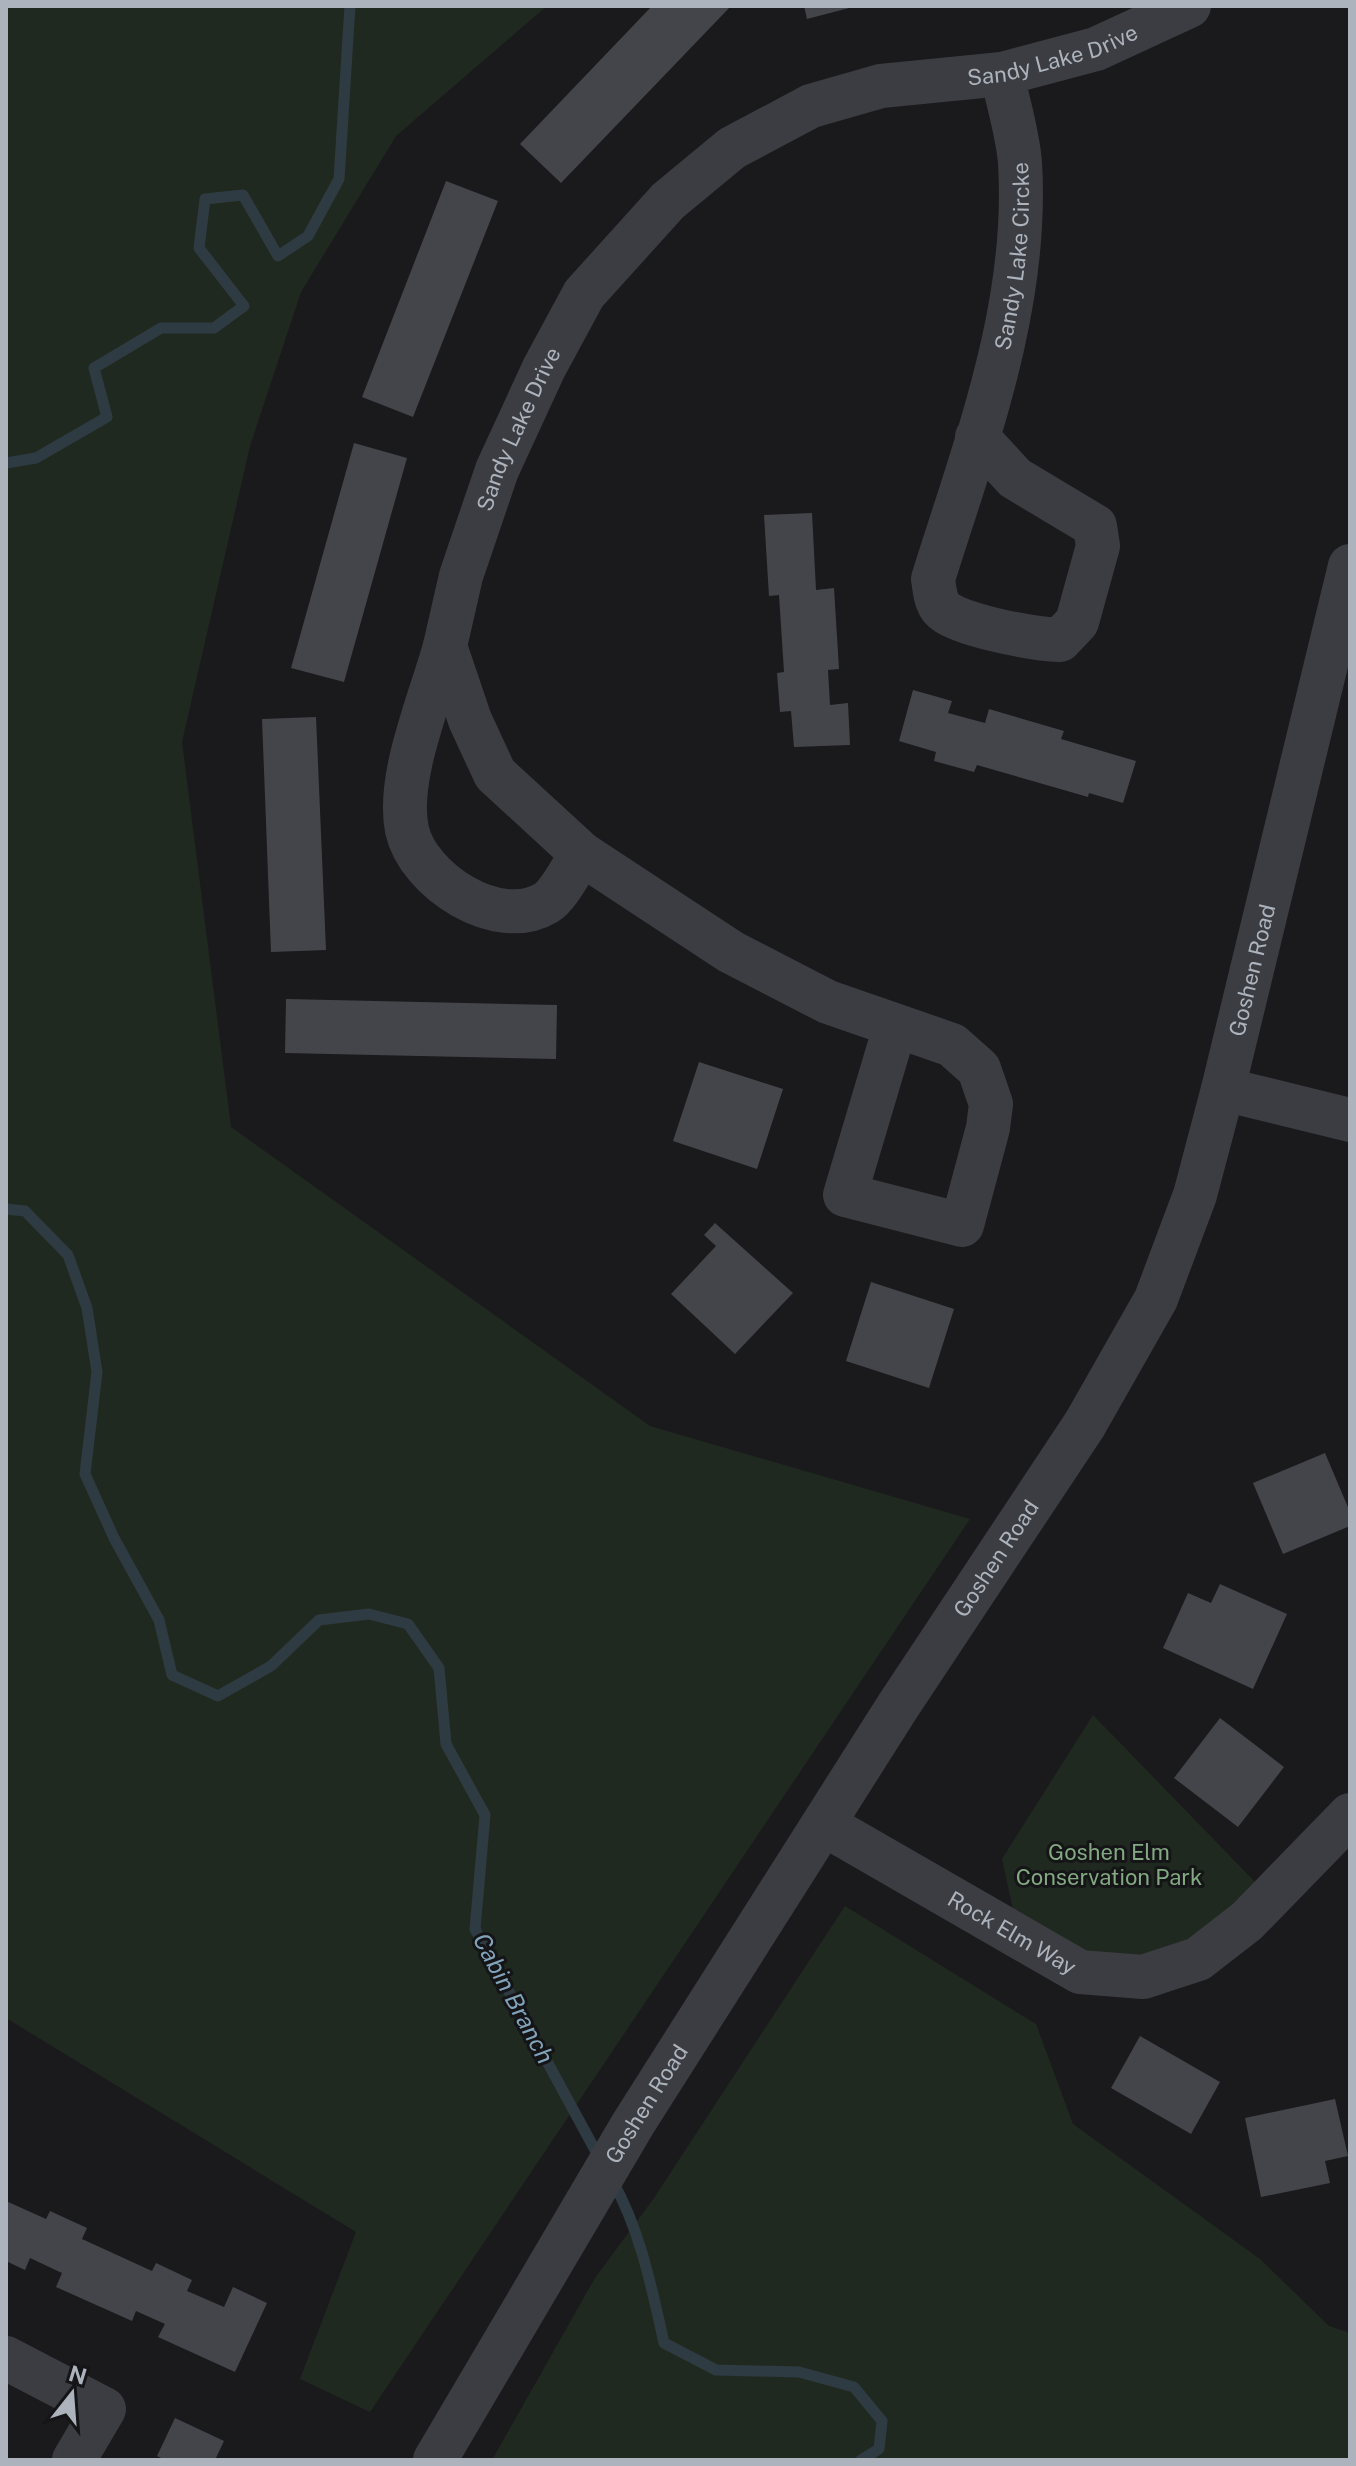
<svg xmlns="http://www.w3.org/2000/svg" width="1356" height="2466" font-family="'Public Sans',sans-serif">
<style>
.green{fill:#202920}
.lines{fill:none;stroke-linecap:round;stroke-linejoin:round}
.stream{stroke:#2f3b42;stroke-width:11}
.building{fill:#44454a}
.minor{stroke:#3b3d42;stroke-width:44}
.labels{text-anchor:middle;dominant-baseline:central;stroke-width:6;stroke-linejoin:round;paint-order:stroke}
.street-label{font-size:22px;fill:#acb3bd;stroke:#151518}
.park-label{font-size:22px;fill:#83a982;stroke:#151518}
.water-label{font-size:24px;font-style:italic;fill:#82a4ba;stroke:#151518}
</style>
<rect width="100%" height="100%" fill="#1a1a1d"/>
<path class="green" d="M6 6H547L396 136 301 292 250 446 182 742 231 1127 650 1426 970 1519 370 2412 300 2379 356 2232 6 2018Z
M1093 1715 1259 1886 1211 1931 1156 1956 1101 1958 1015 1919 1002 1859Z
M845 1906 1036 2024 1073 2124 1260 2259 1329 2326 1350 2333V2460H492L595 2278 654 2198Z"/>
<g class="lines">
<path class="stream" d="M6 463 36 458 107 417 94 368 161 328H214L244 306 199 248 205 199 243 195 278 256 308 236 339 179 350 6
M6 1209 25 1211 68 1255 87 1308 97 1372 85 1474 114 1538 159 1620 172 1675 218 1696 271 1666 319 1620 369 1614 408 1624 439 1668 446 1744 485 1815 475 1929 600 2159
M612 2180C640 2229 652 2289 664 2343L716 2370 799 2372 854 2387 882 2421 879 2449 861 2460"/>
</g>
<path class="building" d="M652 6H731L561 183 520 144Z
M804 6H853V7L807 19Z
M446 181 498 201 413 417 362 397Z
M354 443 407 458 344 682 291 668Z
M812 513 816 590 834 588 839 669 828 670 830 705 848 703 850 745 794 747 791 711 780 712 777 673 784 672 779 595 769 596 764 515Z
M913 690 952 701 948 713 985 723 989 709 1064 731 1061 739 1136 761 1123 803 1089 793 1088 797 977 765 974 772 934 761 936 752 899 741Z
M316 717 326 950 271 952 262 719Z
M286 999 557 1005 556 1059 285 1053Z
M699 1062 783 1089 757 1169 673 1141Z
M715 1223 793 1293 735 1354 671 1294 716 1246 704 1235Z
M871 1282 954 1309 929 1388 846 1361Z
M1325 1453 1350 1512V1526L1283 1554 1253 1483Z
M1220 1584 1287 1614 1253 1689 1163 1648 1188 1593 1211 1603Z
M1220 1718 1284 1767 1238 1827 1174 1778Z
M1140 2036 1220 2082 1191 2134 1111 2088Z
M1335 2099 1348 2156 1325 2161 1330 2183 1261 2197 1245 2118Z
M6 2201 46 2219 50 2211 87 2228 82 2239 152 2271 156 2263 192 2280 187 2291 224 2307 233 2287 267 2303 235 2372 158 2337 165 2324 136 2311 132 2321 56 2287 62 2273 30 2258 25 2270 6 2261Z
M175 2418 224 2441 215 2460H165L157 2456Z"/>
<g class="lines">
<g class="minor">
<path id="s1" d="M977 437 1015 478 1095 526 1098 546 1077 622 1060 640C1033 639 970 627 947 613 935 606 935 591 933 579 975 445 1029 306 1020 163 1018 134 1008 103 1002 74"/>
<path d="M445 646C431 698 396 777 407 830 418 880 497 932 546 903 560 894 572 867 582 854"/>
<path id="s2" d="M895 1027 845 1195 962 1225 988 1128 991 1104 979 1069 952 1045 828 1002 731 952 582 854 495 774 470 720 445 646 461 576 497 470 544 368 584 294 668 201 732 148 811 106 881 86 1002 74 1096 49 1189 6"/>
<path d="M1223 1089 1350 1120"/>
<path id="s3" d="M825 1825 1080 1972 1143 1977 1198 1959 1247 1921 1350 1815"/>
<path d="M6 2358 104 2409 74 2460"/>
<path id="s4" d="M435 2460 633 2124 898 1706 1085 1424 1156 1299 1195 1195 1223 1089 1350 566"/>
</g>
</g>
<g class="labels">
<g class="street-label">
<text stroke="none"><textPath href="#s2" startOffset="2094">Sandy Lake Drive</textPath></text>
<text stroke="none"><textPath href="#s1" startOffset="762">Sandy Lake Circke</textPath></text>
<text stroke="none"><textPath href="#s2" startOffset="1398">Sandy Lake Drive</textPath></text>
<text stroke="none"><textPath href="#s4" startOffset="1710">Goshen Road</textPath></text>
<text stroke="none"><textPath href="#s4" startOffset="1062">Goshen Road</textPath></text>
<text stroke="none"><textPath href="#s3" startOffset="216">Rock Elm Way</textPath></text>
<text stroke="none"><textPath href="#s4" startOffset="414">Goshen Road</textPath></text>
</g>
<g class="park-label">
<text x="1109" y="1852">Goshen Elm<tspan x="1109" dy="25">Conservation Park</tspan></text>
</g>
<g class="water-label">
<text transform="translate(514 1998) rotate(62)">Cabin Branch</text>
</g>
</g>
<rect width="1356" height="2466" fill="none" stroke="#acb3bd" stroke-width="16"/>
<g transform="translate(72 2394) rotate(17)" stroke="#151518" stroke-width="6" paint-order="stroke">
<path d="M0-6L14 30L0 20L-14 30Z" fill="#acb3bd"/>
<text y="-12" font-size="22" font-weight="bold" text-anchor="middle" fill="#acb3bd">N</text>
</g>
</svg>
